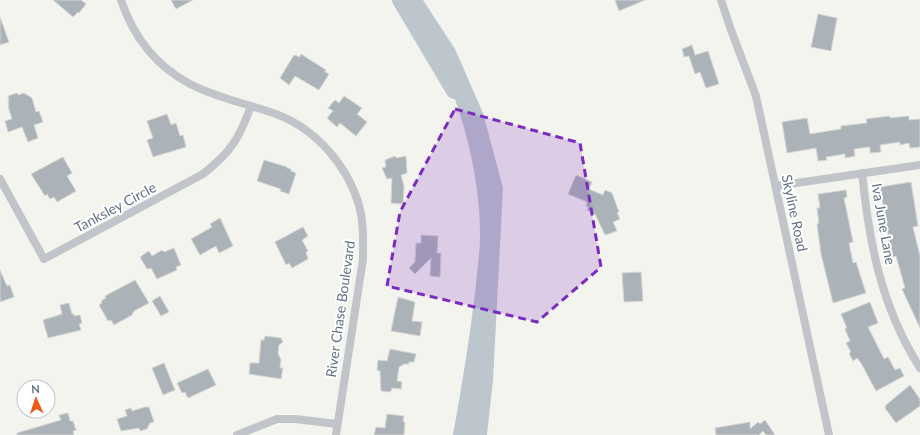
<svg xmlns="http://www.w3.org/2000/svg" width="920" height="435" font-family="Lato,sans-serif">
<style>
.water{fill:#bcc6cc}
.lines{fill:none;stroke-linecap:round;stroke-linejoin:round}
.river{stroke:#bcc6cc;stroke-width:16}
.building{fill:#abb2b8;stroke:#d5d5d3}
.street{stroke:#c1c4c8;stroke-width:8}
.marked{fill:#7b2cbf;fill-opacity:0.2;stroke:#7b2cbf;stroke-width:3;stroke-dasharray:8 5;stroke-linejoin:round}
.labels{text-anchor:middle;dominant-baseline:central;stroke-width:4;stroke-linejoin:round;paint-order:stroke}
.street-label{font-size:14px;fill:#617183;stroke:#fff}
</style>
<rect width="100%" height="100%" fill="#f4f4ef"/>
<path class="water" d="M395 0H423L455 49 483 113 503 188 493 380 487 435H453C462 385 470 336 476 285 477 269 480 253 480 237 481 179 462 104 435 53 425 34 409 16 395 0Z"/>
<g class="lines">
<path class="river" d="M400 0 454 91"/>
</g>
<path class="building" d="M53 0H81L86 4 79 13 78 12 73 17Z
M171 0H193L176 9Z
M615 0H645L619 11Z
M818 14 837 18 831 51 811 47Z
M0 17 9 42 0 45Z
M692 45 695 55 708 51 719 84 706 88 700 72 695 74 689 56 684 57 682 49Z
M301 54 326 70 325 72 329 74 319 90 295 76 289 85 280 78 294 55 300 57Z
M17 93 18 95 24 93 32 98 36 112 39 111 43 122 34 125 38 138 28 142 22 127 8 132 5 121 12 119 8 106H9L8 101H9L8 96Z
M344 96 362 108 357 114 367 122 356 136 340 123 337 127 327 118 333 111 328 108 335 100 339 103Z
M167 114 171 125 176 123 180 136 183 135 186 147 153 157 147 140 153 138 147 121Z
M890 116V118L909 116V120L920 119V147L910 148 909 143 900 145V142L880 145 881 152 870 153V147L854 149 855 156 845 158V154L826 157 827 160 818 161 816 148 787 153 782 122 807 118 810 134 841 129V126L867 123 866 119Z
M395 156 396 158 406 156 407 173 401 175 404 186 403 204 391 203 392 178 387 179 382 168 386 167 385 160Z
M63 157 72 173 67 176 76 191 57 202 54 197 50 199 47 194 45 196 31 174Z
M264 160 287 167V168L291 169V171L296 173 289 194 280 191 281 189 257 181Z
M576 175 592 182 589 189 603 195 605 190 612 193 619 212 617 213 620 219 613 222 617 231 605 235 595 214 587 210 588 207 586 206 587 202 568 194Z
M911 182 918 226 913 227 920 256V328L902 289 905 288 896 256 892 257 880 187Z
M846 190 847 197 844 198 853 242 849 243 853 263 856 262 866 293 833 303 821 254 817 224 819 223 817 208H820L818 194Z
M220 218 233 246 219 253 216 246 200 255 191 239 212 227 210 224Z
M303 227 308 236 302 240 308 251 306 252 308 259 292 268 289 263 286 265 275 242Z
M421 235 438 236 437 253H441L440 277 430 276 431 258 415 274 409 268 415 262 416 243H421Z
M174 248 181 265 176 267 177 270 157 279 151 268 147 269 140 257 149 251 152 256 162 250 164 252Z
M0 270 7 286 10 285 14 297 0 302Z
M641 272 643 301 624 302 622 273Z
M135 280 149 303 134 311 132 315 114 325 111 320 108 321 99 305 102 303 101 301 106 298 105 296Z
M160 296 169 312 161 316 152 301Z
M398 297 415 302 412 321 422 322 420 336 391 331Z
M870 302 878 323 868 327 884 359 888 357 895 370 900 368 904 376 876 391 861 363 857 358 853 361 849 353 851 352 846 343 850 341 845 329 847 328 841 314Z
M69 303 72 314H74V316L80 315 82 323 79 324 81 330 48 338 43 320 62 314 60 305Z
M265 336 281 338 283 342 279 345 278 353 281 360 280 368H283L281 379 249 374 250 363H259L261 340H264Z
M390 349 416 354 414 362H409V364H404L399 367 397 381 402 382 401 389 392 388 391 391 389 392 381 391 380 371 377 370 378 360 387 361Z
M164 363 175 390 163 395 152 368Z
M208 369 216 385 188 398 185 392 182 393 177 383Z
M910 385 920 399V406L896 423 885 408 886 405Z
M145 407H149L154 422 150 423 147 429 140 431 139 428 121 431 117 419 127 416 125 410 131 408 132 411Z
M68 413 70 421H73L76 430 73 431 74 435H17V433L61 420 59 415Z
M387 414 404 416 403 422H405L404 435H374L376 427 385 428Z
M765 420 775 435H766L763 431 759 435H716L715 428 750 422V429L758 422 760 424Z"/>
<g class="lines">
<path class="street" d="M121 0C133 36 156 66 190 84 217 98 248 104 276 114 316 129 347 165 359 205 364 223 363 241 363 259L336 435
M721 0 731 30 756 96 829 435
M862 173C869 242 881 307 920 368
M0 179 44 259 203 174C231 152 239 139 251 106
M776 186 920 165
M237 435 277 419H295L337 424"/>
</g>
<path class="marked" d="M455 109 580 143 601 267 537 322 387 286 400 212Z"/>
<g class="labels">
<g class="street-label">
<text transform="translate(115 207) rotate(-28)">Tanksley Circle</text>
<text transform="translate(795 213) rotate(78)">Skyline Road</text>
<text transform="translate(884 224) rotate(80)">Iva June Lane</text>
<text transform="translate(340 309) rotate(-82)">River Chase Boulevard</text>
</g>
</g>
<g transform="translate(36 399) rotate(357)"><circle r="19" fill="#ffffff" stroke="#c0c6cd"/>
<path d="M0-3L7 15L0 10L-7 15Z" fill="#ed5a17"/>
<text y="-6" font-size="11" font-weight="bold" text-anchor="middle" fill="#617183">N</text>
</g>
</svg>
